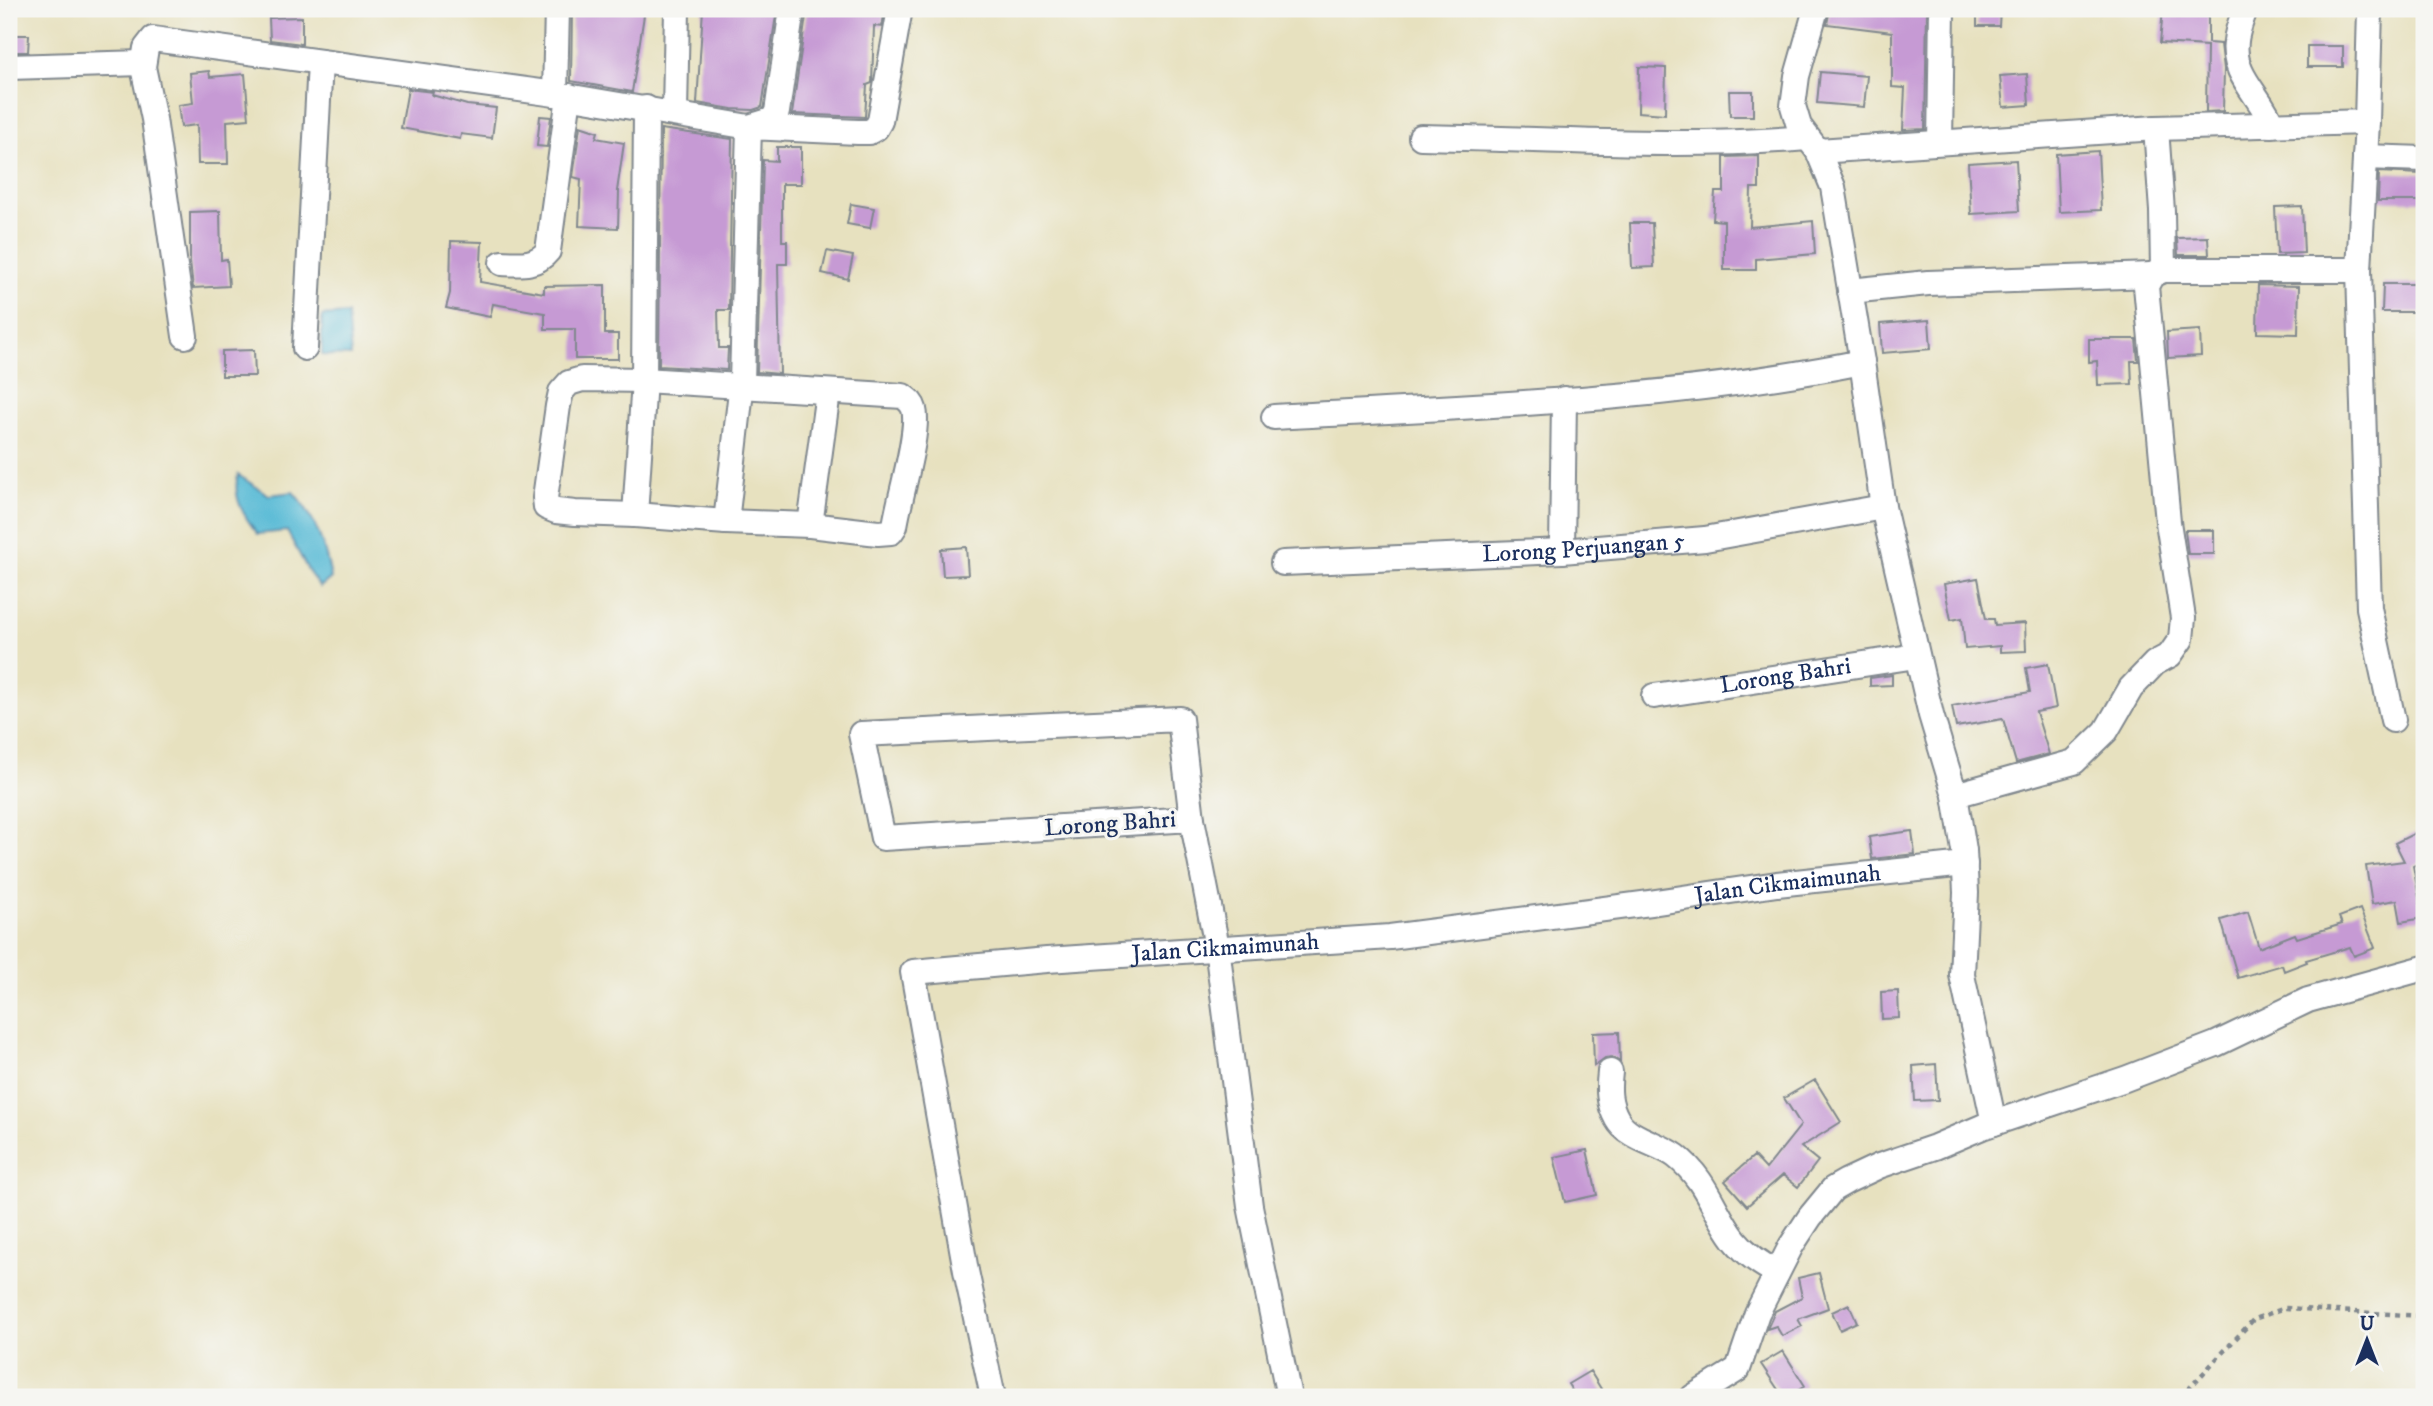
<svg xmlns="http://www.w3.org/2000/svg" width="2433" height="1406" font-family="'IM FELL DW Pica',serif">
<style>
.water{fill:#57bad5;stroke:#39749a;stroke-width:2}
.building{fill:#c69ad4}
.lines{fill:none;stroke-linecap:round;stroke-linejoin:round}
.street-casing{stroke:#81888e;stroke-width:28}
.path{stroke:#81888e;stroke-width:4.5;stroke-dasharray:5 5;stroke-linecap:butt}
.street{stroke:#fff;stroke-width:24}
.labels{text-anchor:middle;dominant-baseline:central;stroke-width:6;stroke-linejoin:round;paint-order:stroke}
.street-label{font-size:24px;fill:#1b2f5e;stroke:#f6f6f2}
</style>
<rect width="100%" height="100%" fill="#f6f6f2"/>
<filter id="ink" filterUnits="userSpaceOnUse"><feTurbulence type="fractalNoise" baseFrequency=".0143" numOctaves="2"/><feDisplacementMap in="SourceGraphic" scale="14" xChannelSelector="R" yChannelSelector="G"/><feConvolveMatrix kernelMatrix="1 2 1 2 8 2 1 2 1" color-interpolation-filters="sRGB"/></filter>
<filter id="wash" filterUnits="userSpaceOnUse"><feTurbulence type="fractalNoise" baseFrequency=".00686" numOctaves="4" result="noise"/><feDisplacementMap in="SourceGraphic" scale="28" xChannelSelector="R" yChannelSelector="G"/><feGaussianBlur stdDeviation="1.57" result="paint"/><feColorMatrix in="noise" values="0 0 0 0 0 0 0 0 0 0 0 0 0 0 0 0 0 1.4 0 .05"/><feComposite in="paint" operator="in"/></filter>
<g filter="url(#wash)">
<rect width="100%" height="100%" fill="#e7e1bf"/>
<path class="water" d="M347 314 351 356 322 355V316Z
M238 475 269 495 293 492C315 516 325 546 331 578L320 587 310 574 287 531 258 534C244 517 232 497 238 475Z"/>
<g id="blocks">
<path class="building" d="M572 9H645L632 92 571 81Z
M703 9H777L762 107 753 110 732 109 697 103Z
M807 9 885 10 882 27 874 26 872 83 867 85 865 117 792 114Z
M1830 9 1895 14V9H1927L1925 129 1903 130 1905 88 1892 87V32L1827 24Z
M1977 9H2000L1999 26H1977Z
M2163 9H2208V43L2221 44 2224 69 2223 111 2206 112 2207 46 2160 43Z
M302 17V44L270 40 269 18Z
M9 35H29L28 52H9Z
M2307 46H2343V67H2307Z
M1639 67 1666 68 1665 114 1638 112Z
M209 71 210 77 245 74 249 119 227 121 228 164H198L197 125 181 127 178 105 193 103 190 73Z
M1820 72 1867 76 1864 107 1817 103Z
M2027 74 2029 105 2003 107 2000 76Z
M408 89 433 92 432 95 467 105 496 108 492 138 461 134 460 139 401 128Z
M1729 91H1753V116H1730Z
M540 116 551 117 547 147 537 146Z
M580 126 598 132 596 138 624 143 617 191H619L618 228 579 226 581 179 573 177Z
M661 129 732 139 729 310H718L719 348H728L727 370 659 366Z
M777 147H801V184H782V241H787V264H778L780 374 757 372 763 160 777 161Z
M2098 151 2101 210 2059 212 2056 154Z
M1759 156V188H1751L1750 227 1813 221 1815 254 1756 259V270H1724V221L1713 220 1715 192H1724V157Z
M2016 160 2019 211 1971 214 1968 163Z
M2379 172 2422 174V201H2378Z
M851 204 874 208 870 228 847 224Z
M2302 206 2304 253 2277 254 2275 207Z
M220 211 221 260 227 259 229 286 193 288 190 262V212Z
M1630 223H1652L1654 267 1632 268Z
M2208 237 2209 255H2178L2177 238Z
M451 241 482 242 480 282 544 293V286L605 285V334H618V359H575V329H545V313L493 304 490 317 446 308 450 293Z
M827 251 853 256 848 279 822 273Z
M2383 284H2424V312H2382Z
M2258 285 2299 286 2298 334 2257 333Z
M1929 320 1931 349 1882 353 1880 324Z
M2200 330 2201 356 2168 358 2167 332Z
M2089 339H2136L2138 361H2131L2132 384 2098 385 2097 361 2089 362Z
M254 350 255 376H222V351Z
M2185 530H2214V554H2188Z
M966 547 968 575 943 576 941 549Z
M1978 578 1986 619H1994L1995 625 2025 623 2026 651 2000 652V646L1965 649 1962 618 1951 620 1944 584Z
M2048 664 2056 708 2036 712 2049 754 2016 763 2003 719 1956 727 1952 706 2030 692 2026 668Z
M1892 675V685L1870 686V678Z
M1912 831 1915 854 1872 859 1869 837Z
M2415 833 2424 851V861L2413 866 2423 918 2401 922 2397 900 2372 904 2366 866 2404 861 2395 843Z
M2360 909 2375 948 2354 956 2350 947 2306 960 2307 962 2284 971 2282 965 2238 978 2221 920 2248 912 2259 948 2295 934 2297 938 2342 924 2339 917Z
M1898 991 1899 1018 1882 1019 1881 992Z
M1619 1032 1620 1062 1612 1057 1605 1058 1594 1066 1593 1033Z
M1936 1064 1938 1100 1915 1101 1913 1066Z
M1815 1080 1841 1122 1801 1147 1818 1161 1798 1187 1783 1175 1747 1206 1725 1181 1754 1156 1766 1169 1801 1125 1784 1098Z
M1587 1150 1597 1195 1565 1202 1554 1157Z
M1819 1273 1828 1308 1798 1319 1802 1326 1782 1336 1776 1326 1767 1329 1775 1311 1802 1297 1798 1278Z
M1849 1304 1857 1322 1840 1330 1832 1312Z
M1783 1351 1805 1386 1787 1397H1783L1761 1364Z
M1590 1371 1606 1397H1576L1568 1384Z"/>
</g>
</g>
<g filter="url(#ink)">
<use href="#blocks" fill-opacity="0" stroke="#81888e" stroke-width="2"/>
<g class="lines">
<g class="street-casing">
<g id="street">
<path d="M1816 9 1797 76 1793 106 1799 126 1818 151 1833 187 1862 362 1883 507 1931 715 1955 795 1964 850 1966 893 1962 975 1994 1123"/>
<path d="M2245 9C2242 19 2237 30 2236 41 2231 76 2262 96 2272 125"/>
<path d="M9 67 143 63"/>
<path d="M555 94 557 9"/>
<path d="M675 113 677 9"/>
<path d="M2367 122 2359 270 2369 608 2393 720"/>
<path d="M2156 128 2162 211 2163 270"/>
<path d="M1421 137C1549 139 1678 149 1807 138"/>
<path d="M1940 142 1942 9"/>
<path d="M1818 151 2156 128 2367 122 2370 9"/>
<path d="M2365 157 2424 159"/>
<path d="M502 263C520 264 536 266 548 251L569 96"/>
<path d="M1850 291 1928 283 2152 275"/>
<path d="M185 336 154 119 143 67 146 48 153 39 555 94 749 127 772 120 777 112 792 9"/>
<path d="M305 348 320 62"/>
<path d="M582 379 644 380 903 396C908 400 912 402 914 409 920 431 899 499 895 526L891 532 878 533 810 525 726 522 635 515 575 513 556 511 546 507 545 498 558 406 561 392 569 383Z"/>
<path d="M1274 417C1470 406 1669 401 1862 362"/>
<path d="M635 515 644 380 646 108"/>
<path d="M726 522 742 382 749 127 858 132H869L876 128 880 121 900 9"/>
<path d="M810 525 828 392"/>
<path d="M1562 551 1564 399"/>
<path id="s1" d="M1283 563 1562 551 1705 539 1883 507"/>
<path id="s2" d="M1654 696 1916 656"/>
<path d="M1180 719 1192 819 883 838 861 734Z"/>
<path d="M1955 795 2074 762 2106 731 2131 688 2155 663 2170 655 2181 639 2183 618 2168 522 2146 286 2152 275 2163 270H2359"/>
<path d="M1192 819 1217 947 1250 1206 1289 1397"/>
<path d="M1610 1072C1608 1089 1608 1103 1617 1119 1628 1139 1658 1143 1676 1156 1708 1181 1713 1212 1735 1240 1747 1255 1761 1264 1777 1273"/>
<path id="s3" d="M993 1397 966 1271 913 972 1047 960 1390 937 1650 903 1777 884 1965 864"/>
<path d="M1693 1397 1738 1369 1757 1313 1791 1246 1810 1217 1833 1189 1847 1181 1879 1166 1935 1147 1982 1127 2125 1079 2216 1044 2308 1000 2424 968"/>
</g>
</g>
<path class="path" d="M2181 1397 2254 1319 2285 1308 2424 1316"/>
<use href="#street" class="street"/>
</g>
</g>
<g class="labels">
<g class="street-label">
<text stroke="none"><textPath href="#s1" startOffset="301">Lorong Perjuangan 5</textPath></text>
<text stroke="none"><textPath href="#s2" startOffset="133">Lorong Bahri</textPath></text>
<text transform="translate(1110 824) rotate(-4)">Lorong Bahri</text>
<text stroke="none"><textPath href="#s3" startOffset="1312">Jalan Cikmaimunah</textPath></text>
<text stroke="none"><textPath href="#s3" startOffset="746">Jalan Cikmaimunah</textPath></text>
</g>
</g>
<rect width="2433" height="1406" fill="none" stroke="#f6f6f2" stroke-width="35"/>
<g transform="translate(2367 1340)" stroke="#f6f6f2" stroke-width="5" paint-order="stroke">
<path d="M0-5L12 26L0 18L-12 26Z" fill="#1b2f5e"/>
<text y="-10" font-size="19" font-weight="bold" text-anchor="middle" fill="#1b2f5e">U</text>
</g>
</svg>
